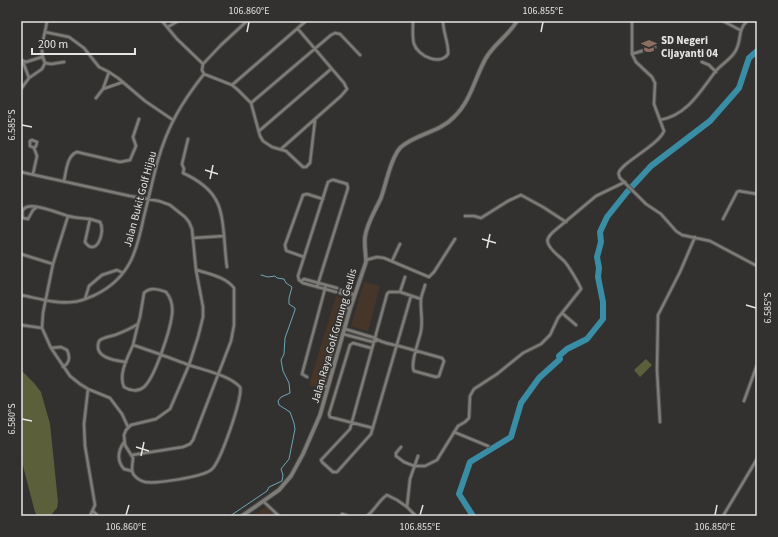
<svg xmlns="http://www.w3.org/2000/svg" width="778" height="537" font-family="'Source Sans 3',sans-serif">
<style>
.commercial{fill:#453629}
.green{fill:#5b603b}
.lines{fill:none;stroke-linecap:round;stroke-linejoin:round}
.stream{stroke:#6da7b7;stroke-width:1}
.river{stroke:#398da4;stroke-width:6}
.street-casing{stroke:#4f4e4c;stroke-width:4.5}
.secondary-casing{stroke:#4f4e4c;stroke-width:5.5}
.street{stroke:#7d7c79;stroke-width:2.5}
.secondary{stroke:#7d7c79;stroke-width:3.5}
.ticks{fill:none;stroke:#e6e5e4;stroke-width:1.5}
.labels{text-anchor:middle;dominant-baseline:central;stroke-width:3;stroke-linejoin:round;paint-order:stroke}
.poi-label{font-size:11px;font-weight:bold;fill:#e6e5e4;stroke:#33312f;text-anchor:start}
.street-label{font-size:11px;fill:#e6e5e4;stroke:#33312f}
.neatline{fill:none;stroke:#e6e5e4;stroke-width:1.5}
.ticks-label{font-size:10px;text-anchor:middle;fill:#e6e5e4}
</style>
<rect width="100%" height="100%" fill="#33312f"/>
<path class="commercial" d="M364 282 380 286 368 331 351 326Z
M336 296 350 301 324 390 309 385Z
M269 505 276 516H252Z"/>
<path class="green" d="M646 359 652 365 640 377 634 370Z
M21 370 34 383 41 392 50 424 58 502 57 508 50 516H37L35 512 21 458Z"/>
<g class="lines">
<path class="stream" d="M230 516 267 491 269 487 282 481 283 475 281 469 289 459 295 429 294 423 290 412 279 405 278 401 281 397 290 393 289 383 283 371 281 360 284 354 285 338 295 310V308L289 304V298L292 287 286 283 284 279 277 278 275 276 268 277 261 275"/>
<path class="river" d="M473 516 459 494 470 462 511 437 521 403 539 378 560 359 559 356 567 349 587 339 603 319V302L598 277 599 268 597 257 601 242 600 232 607 217 627 192 651 166 710 121 739 88 749 58 757 51"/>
<g class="street-casing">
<path id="street" d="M162 21 177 39 203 64 202 70 204 74 232 85 238 90 251 103 260 136 263 141 272 147 286 151 303 167H306L310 163 315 120
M413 21C413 28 412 37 414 44 418 56 440 66 448 54 449 43 443 33 443 21
M632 21V54L636 62 652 77 655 83 654 104 664 131C660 142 635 156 625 165 623 167 620 169 619 172 618 174 619 176 620 178L646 204 661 214 676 231 682 235 710 241 757 266
M723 21 740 30
M168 27 178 21
M45 32 69 37 84 48 99 67 109 72
M632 54 655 47
M21 60 26 62 42 57
M23 62 29 78
M702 62 709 65 716 72
M45 63 51 64 64 62
M203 64 221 45 247 21
M232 85 306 21
M21 89 29 78 42 69 45 63C38 49 45 36 47 21
M103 89 123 82
M96 98 103 89 109 72 118 78 145 101 173 120
M251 103 331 35 335 33 340 34 360 55
M660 120C687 115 700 92 715 72 721 64 732 59 736 50 742 39 737 31 747 21
M259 131 331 69
M188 139 182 164 184 169 183 173C196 179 209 187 216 200 225 215 224 249 227 267
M281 149 341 96 347 89 344 83 298 29
M21 172 130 196 159 201 170 205 185 217 189 222 192 229 196 270 203 307V317L198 337 189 365 170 409 156 419 131 425 126 430 124 435 125 445 133 458C133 463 130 471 134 475 137 479 141 481 145 482 156 484 202 477 211 470 220 464 243 397 240 387 229 375 203 370 189 365 170 358 152 351 133 345L138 324C130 329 123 332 115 335 111 336 106 337 102 339 99 340 98 343 98 346 97 358 117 361 126 362
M33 174 37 156 34 148 30 146V141L32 140 37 142 36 146 34 148
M64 181C66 172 67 155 77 152L120 162 130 160 136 146 133 137 139 119
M37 207 33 210 28 219 23 218C16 194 60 214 68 216 75 218 83 218 90 219L85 242C96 258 106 232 100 222L90 219
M68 216 53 264 43 313 42 328 51 348 70 376 80 384 88 389 110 398 122 414 128 427
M465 216H474L481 218 508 201 521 195 543 207 566 222
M723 219 737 192 739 191 757 194
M193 238 224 236
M21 254 53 264
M304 257 287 251 286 250 285 245 303 195 307 194 323 199
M366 260 377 257 384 258 429 277 434 272 455 239
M392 261 400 244
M301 281 304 279 337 288
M317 287 348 188 347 184 334 180H332L328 182 298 276 299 280 303 283 336 292
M341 290 355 295
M400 292 405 277
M340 293 348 295 351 294
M21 295C37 298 55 304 72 302 80 302 88 298 95 295 130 278 137 251 144 216 149 197 153 178 158 160 168 125 182 102 204 74
M411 296 371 434 337 472H333L322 462 321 460 350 429 387 294 389 292H400L421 299
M85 299 89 286 102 275 117 270 123 273
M562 313 576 325
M21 325 42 328
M345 329 375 338C381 343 391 344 399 346 413 350 428 354 442 358L444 361 439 376 436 377 414 371C410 365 418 343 420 335 424 323 420 312 421 300 421 295 424 290 425 285
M343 334 373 342 378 340
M133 345C128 357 118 374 124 387 130 391 138 392 144 387 155 377 170 331 172 315 173 307 171 298 166 292 158 289 150 287 144 293L140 317 138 324
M51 348 61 347 67 350C70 356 70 363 63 367
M371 348 353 343 350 345 329 414 330 417 373 428
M307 377 302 374 326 285
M328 387 322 385 344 308 345 307 350 309
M88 389 84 424 85 446 95 505 90 516
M744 401 757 365
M660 422 657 370 658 315 680 272 695 237
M454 432 488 446
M124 442C118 451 116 460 124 469L132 471
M401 447 396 453V456L404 462 414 466H425L437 460 458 426 465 422 469 418 470 396 474 389 497 374 523 353 541 344 550 335 558 318 581 289C580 285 567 263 563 260 558 255 550 250 548 243 546 239 550 235 553 232L596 196 625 182
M132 455 183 447 190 444 193 440 231 341 234 325V288C226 277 209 274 197 270
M263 501 279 516
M407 507 410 479 418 456
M93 511 98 516
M342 514 348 516
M367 516C375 510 379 500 387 495L397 500 407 507 416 516
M723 516 757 459"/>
</g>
<g class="secondary-casing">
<path id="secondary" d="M242 516 279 490 291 476 303 454 320 415 350 309 366 262C366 254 364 246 365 237 367 223 375 211 381 198 386 184 391 157 401 147 416 134 440 132 454 117 471 101 475 77 486 58 494 44 509 35 517 21"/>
</g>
<use href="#street" class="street"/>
<use href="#secondary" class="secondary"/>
</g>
<path class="ticks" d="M247 32 249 22M541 32 543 22M22 125 32 127M205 170 218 174M210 179 213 165M482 239 496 243M487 248 490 234M746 305 756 308M22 419 32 421M136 447 149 451M141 456 144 442M126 515 129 505M420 515 423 505M715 515 717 505"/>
<defs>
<g id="school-bare" transform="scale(1.2)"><path d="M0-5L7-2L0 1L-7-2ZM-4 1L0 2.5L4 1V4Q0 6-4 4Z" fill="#8d6e63" stroke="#33312f" stroke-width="2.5" paint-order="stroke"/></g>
</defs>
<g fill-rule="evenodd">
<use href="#school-bare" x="649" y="46"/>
</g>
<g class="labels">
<g class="poi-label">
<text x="661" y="40">SD Negeri<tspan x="661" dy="13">Cijayanti 04</tspan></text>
</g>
<g class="street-label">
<text transform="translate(140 199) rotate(-75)">Jalan Bukit Golf Hijau</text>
<text transform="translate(334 336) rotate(-74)">Jalan Raya Golf Gunung Geulis</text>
</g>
</g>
<rect width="778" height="537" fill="none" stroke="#33312f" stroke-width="44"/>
<path d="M32 48v6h103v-6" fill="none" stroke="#e6e5e4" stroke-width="2"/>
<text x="38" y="48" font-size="12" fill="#e6e5e4" stroke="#33312f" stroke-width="3" paint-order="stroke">200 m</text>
<rect x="22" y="22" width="734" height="493" class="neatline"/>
<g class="ticks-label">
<text x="249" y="14">106.860°E</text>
<text x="543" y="14">106.855°E</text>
<text transform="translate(11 125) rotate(-90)" y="4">6.585°S</text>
<text transform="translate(767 308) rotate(-90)" y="4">6.585°S</text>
<text transform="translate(11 419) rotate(-90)" y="4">6.580°S</text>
<text x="126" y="530">106.860°E</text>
<text x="420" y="530">106.855°E</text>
<text x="715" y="530">106.850°E</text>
</g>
</svg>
